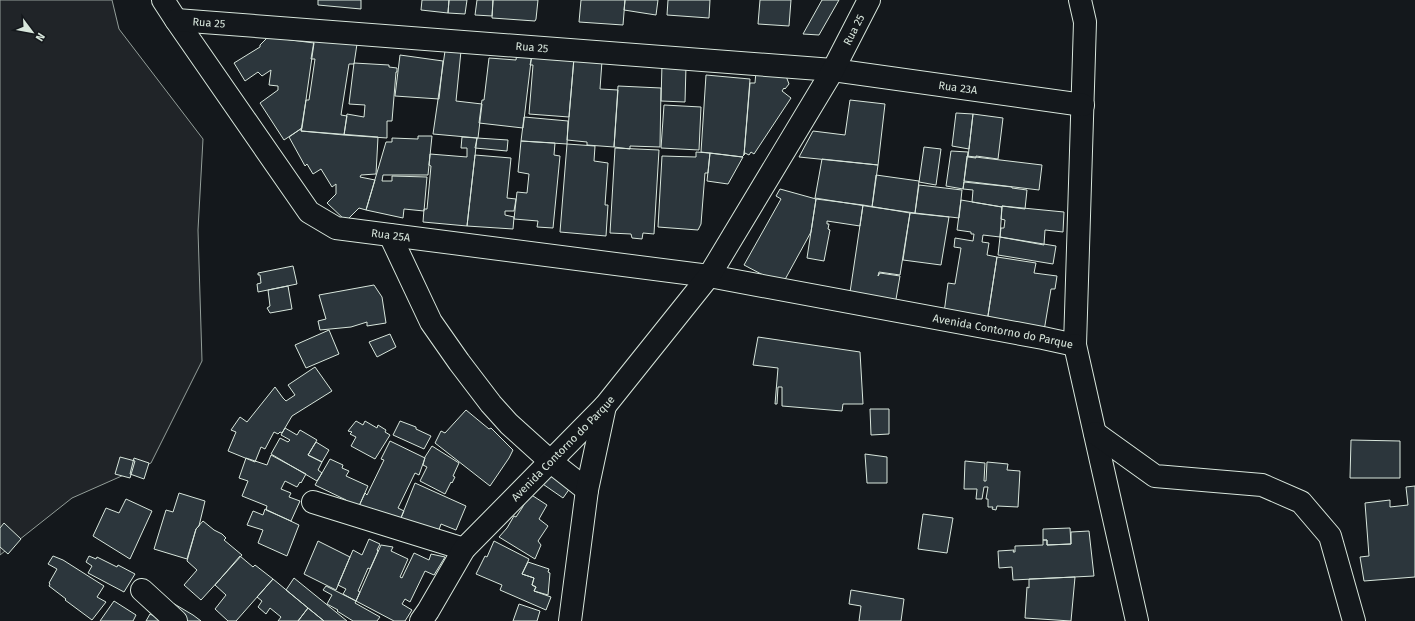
<svg xmlns="http://www.w3.org/2000/svg" width="1415" height="621" font-family="'Fira Sans',sans-serif">
<style>
.green{fill:#202428;stroke:#939e99}
.building{fill:#2c363c;stroke:#d8e6dc}
.lines{fill:none;stroke-linecap:round;stroke-linejoin:round}
.street-casing{stroke:#d8e6dc;stroke-width:24}
.street{stroke:#14181c;stroke-width:22}
.labels{text-anchor:middle;dominant-baseline:central;stroke-width:3;stroke-linejoin:round;paint-order:stroke}
.street-label{font-size:11px;fill:#d8e6dc;stroke:#14181c}
</style>
<rect width="100%" height="100%" fill="#14181c"/>
<path class="green" d="M0 0H112L119 29 203 139 198 230 202 361 151 463 72 498 0 555Z"/>
<path class="building" d="M318 0H361V9L318 5Z
M422 0H449L448 13 421 10Z
M449 0H467L465 14 448 13Z
M477 0H493L492 16 475 15Z
M493 0H538L536 19 535 21 492 18Z
M581 0H625L623 25 579 22Z
M625 0H658L656 15 624 10Z
M668 0H710L709 18 667 15Z
M760 0H791L789 26 758 24Z
M822 0H839L819 35 803 34Z
M268 37 314 43 302 128 284 140 260 103 278 90V86L269 85 271 70 262 76 258 72 245 81 234 63 260 47V45Z
M314 41 357 44 354 64H349L341 115 347 116 344 135 301 131 306 100H309L315 59H311Z
M445 51H461L456 101 482 104 478 138 433 134Z
M517 52 532 53 523 128 479 123 482 100H484L489 58 516 60Z
M400 55 443 61 439 99 395 96Z
M532 55 574 58 569 117 529 114 533 65H530Z
M574 58 602 61 600 89 618 90 614 147 587 145V142L567 140Z
M354 63 389 65V67L397 68V72H396L392 121H387V138L344 135 347 114 364 117 365 105 349 104Z
M662 64 686 66 685 102 661 101Z
M756 71 786 76 789 84 785 89 784 88 782 91 791 98 754 154 751 152 749 155 745 153 744 155 750 83H755Z
M706 75 750 79 744 155 742 157 701 152Z
M618 86 661 88 660 147 630 146V149L614 147Z
M850 100 885 104 878 165 799 157 813 131 845 135Z
M664 105 701 107 699 150 661 148Z
M956 113 973 114 969 149 952 146Z
M973 114 1003 118 998 159 976 156V158L968 157Z
M524 117 568 121 567 144 521 141Z
M302 128 301 131 378 137 376 174 361 175 360 177 375 180 366 210 359 208 346 221 327 203 336 194V184L332 187 321 169 313 174 307 164 305 166 289 137Z
M418 136H432L428 175H383L382 181H392V176L427 177 424 211 404 209 403 218 366 210 386 142H392V138L418 139Z
M462 137 477 138 467 226 423 222 424 209H427L431 166 429 165 430 154 467 157V148H461Z
M477 138 508 140 507 151 475 148Z
M521 141 555 143 554 155 560 156 553 228 537 227 538 221 514 219 517 192 527 193 529 174 518 172Z
M567 144 595 146 594 161 608 163 605 205H608L606 236 560 232Z
M924 147 941 149 936 185 919 182Z
M615 148 659 150 654 234 643 233 642 239 632 238 631 234 610 233Z
M951 151 968 152 963 189 946 186Z
M696 152 710 153 708 173H705L701 224 698 230 658 227 662 156 696 157Z
M710 153 743 157 728 184 707 181Z
M475 155 511 158 507 198 516 199 514 211H505V215L514 217 513 229 467 226Z
M967 156 1042 165 1039 190 964 181Z
M822 159 878 165 872 207 815 198Z
M876 175 919 181 915 213 872 207Z
M964 182 1012 187V188L1027 190 1025 209 1002 206V207L972 202 973 190 963 189Z
M919 185 962 190 959 218 915 213Z
M780 189 816 199 811 232 782 285 744 265 781 199 776 196Z
M816 199 863 205 860 226 827 221V224H829L828 229 830 230 824 261 807 258Z
M961 200 1002 207 1000 237 983 235 982 242 989 243 987 255 997 257 987 322 944 313 948 283 955 284 961 248 954 247 955 238 973 241 974 234H971V232L957 230Z
M863 205 910 213 900 275 879 272 878 276 880 273 900 276 895 305 849 299Z
M1002 206 1064 212 1063 232 1045 230 1044 245 1000 237 1001 228H1004L1005 220 1001 219Z
M910 213 949 217 941 265 903 260Z
M1000 237 1056 246 1053 264 998 255Z
M997 257 1036 263 1034 273 1057 276 1055 289H1051L1044 331 987 322Z
M293 266 297 284 258 292 257 284 261 283 260 275H258V273Z
M374 285 382 297 386 323 367 326V322L351 327 320 330 318 321 326 319 319 295Z
M288 286 292 309 270 313 267 308 270 306 268 290Z
M329 330 339 354 306 368 295 345Z
M390 334 396 347 377 357 369 342Z
M758 337 860 352 863 404H843L842 411 782 406V387H778L777 404H775L778 368 753 365Z
M315 367 332 391 292 416 282 433 280 432 278 434 274 432 265 449 261 447 255 462 228 451 236 432 231 430 240 417 247 422 275 387 283 398 286 401 295 395 288 385Z
M870 409H889V434L871 435Z
M466 410 489 429 491 428 513 450 509 458 490 486 435 443 441 431 445 433Z
M356 421 363 425 365 421 377 428 378 425 386 430 385 432 390 435 375 459 351 446 356 437 350 434 352 432 348 431Z
M400 421 416 427V429L431 436 424 449 393 435Z
M285 428 297 435 300 430 317 440 308 455 322 462 318 470 322 473 317 481 271 454 280 438 288 442 290 440 281 435Z
M1351 440 1400 441V478H1350Z
M390 441 425 458 419 475 415 473 398 508 404 511 398 525 359 506 365 493 367 495 384 460 381 459Z
M316 442 329 450 322 462 308 455Z
M432 446 459 463 453 476 455 477 452 483 451 482 445 494 420 481 427 467 423 465 425 457Z
M865 454 887 457V483H867Z
M271 455 306 474 301 483 300 482 297 487 285 481 281 489 291 493 289 497 300 501 291 521 266 510 267 506 242 496 248 481 239 478 246 458 267 465Z
M120 457 135 461 130 478 115 474Z
M134 458 149 463 144 479 130 474Z
M330 459 343 465 342 468 349 471 346 476 368 486 359 506 345 503 346 500 315 485Z
M965 461 985 463 984 481H986L987 462 1008 464 1007 470 1020 471 1018 507 997 506 996 510 992 509 993 507H988V499H986L988 487H984L982 499H976L977 489H964Z
M549 463 575 481 563 498 537 480Z
M415 483 466 506 456 530 441 524 436 538 398 525Z
M1415 486V577L1364 581 1360 557 1369 556 1365 503 1390 500V507L1408 505 1406 487Z
M179 493 205 501 199 526 196 529 187 559 154 549 166 510 173 512Z
M530 494 547 505 539 519 548 526 538 541 541 545 535 559 499 537 507 528 514 516 516 517 522 508Z
M126 499 152 511 130 559 93 536 106 508 119 513Z
M265 509 299 525 287 556 258 543 263 530 247 525 253 511 263 515Z
M923 514 953 518 947 553 918 549Z
M203 521 214 530 222 534 226 538 224 540 242 555 201 600 184 585 197 570 187 561 196 529Z
M4 523 21 539 8 554 0 547V528Z
M1070 528 1071 544 1047 545V540H1043V529Z
M1089 531 1094 576 1013 580 1012 567 999 568 998 551 1014 550 1013 552H1015V546L1043 545V540H1047V545L1071 544V532Z
M369 539 380 544 377 550 378 551 370 569 368 568 358 591 360 592 356 601 343 594 346 589 338 585 353 550 362 555Z
M318 541 350 557 336 590 304 574Z
M494 541 529 559 522 574 534 578 532 585 536 587 534 591 551 597 546 610 500 590 502 585 476 574 485 556 487 557Z
M381 545 393 547 391 551 408 559 400 577 402 578 414 553 429 560 431 554 445 557 434 575 425 571 410 602 405 599 402 604 412 610 405 621H394L356 601Z
M53 556 63 560 104 586 97 597 106 602 92 620 65 600 66 599 49 586 50 584 49 583 57 569 48 564Z
M89 556 96 559 97 557 117 567 118 565 135 574 124 592 88 573 92 566 86 562Z
M240 556 253 567 255 565 273 579 236 621H228L215 609 226 595 215 585Z
M528 562 549 569 548 572 550 573 548 595 534 591 536 587 532 585 534 578 522 574Z
M1075 577 1071 621 1025 618 1027 587 1029 588V579Z
M294 578 347 621H324L308 608 286 590Z
M273 579 308 608 298 621H278L281 617 270 608 266 614 258 607 262 601 257 597Z
M326 586 356 601 355 603 380 617 377 621H353L337 611 338 610 327 604 332 595 323 590Z
M851 590 904 599 901 621H859L861 606 849 604Z
M154 592 193 615 201 621H146L150 614 162 620Z
M114 601 136 615 133 621H100Z
M519 604 540 611 537 621H513Z
M308 608 324 621H298Z"/>
<g class="lines">
<g class="street-casing">
<g id="street">
<path id="s1" d="M163 0 176 20 309 212 336 228 709 276 1043 338 1075 345 1085 22 1080 0"/>
<path id="s2" d="M176 20 833 70 1083 105"/>
<path d="M390 235 431 322 459 362 491 404 509 424 550 461 587 490"/>
<path d="M1075 345 1137 621"/>
<path d="M1095 433 1155 476 1262 485 1301 502 1330 536 1354 621"/>
<path d="M313 502 464 549"/>
<path d="M142 590 176 621"/>
<path id="s3" d="M421 621 428 611 464 549 605 406 709 276 833 70 869 0"/>
<path d="M570 621 587 490 605 406"/>
</g>
</g>
<use href="#street" class="street"/>
</g>
<g class="labels">
<g class="street-label">
<text stroke="none"><textPath href="#s2" startOffset="33">Rua 25</textPath></text>
<text stroke="none"><textPath href="#s3" startOffset="737">Rua 25</textPath></text>
<text stroke="none"><textPath href="#s2" startOffset="357">Rua 25</textPath></text>
<text stroke="none"><textPath href="#s2" startOffset="785">Rua 23A</textPath></text>
<text stroke="none"><textPath href="#s1" startOffset="344">Rua 25A</textPath></text>
<text stroke="none"><textPath href="#s1" startOffset="964">Avenida Contorno do Parque</textPath></text>
<text stroke="none"><textPath href="#s3" startOffset="225">Avenida Contorno do Parque</textPath></text>
</g>
</g>
<g transform="translate(32 32) rotate(122)" stroke="#14181c" stroke-width="3" paint-order="stroke">
<path d="M0-3L7 15L0 10L-7 15Z" fill="#d8e6dc"/>
<text y="-6" font-size="11" font-weight="bold" text-anchor="middle" fill="#d8e6dc">N</text>
</g>
</svg>
